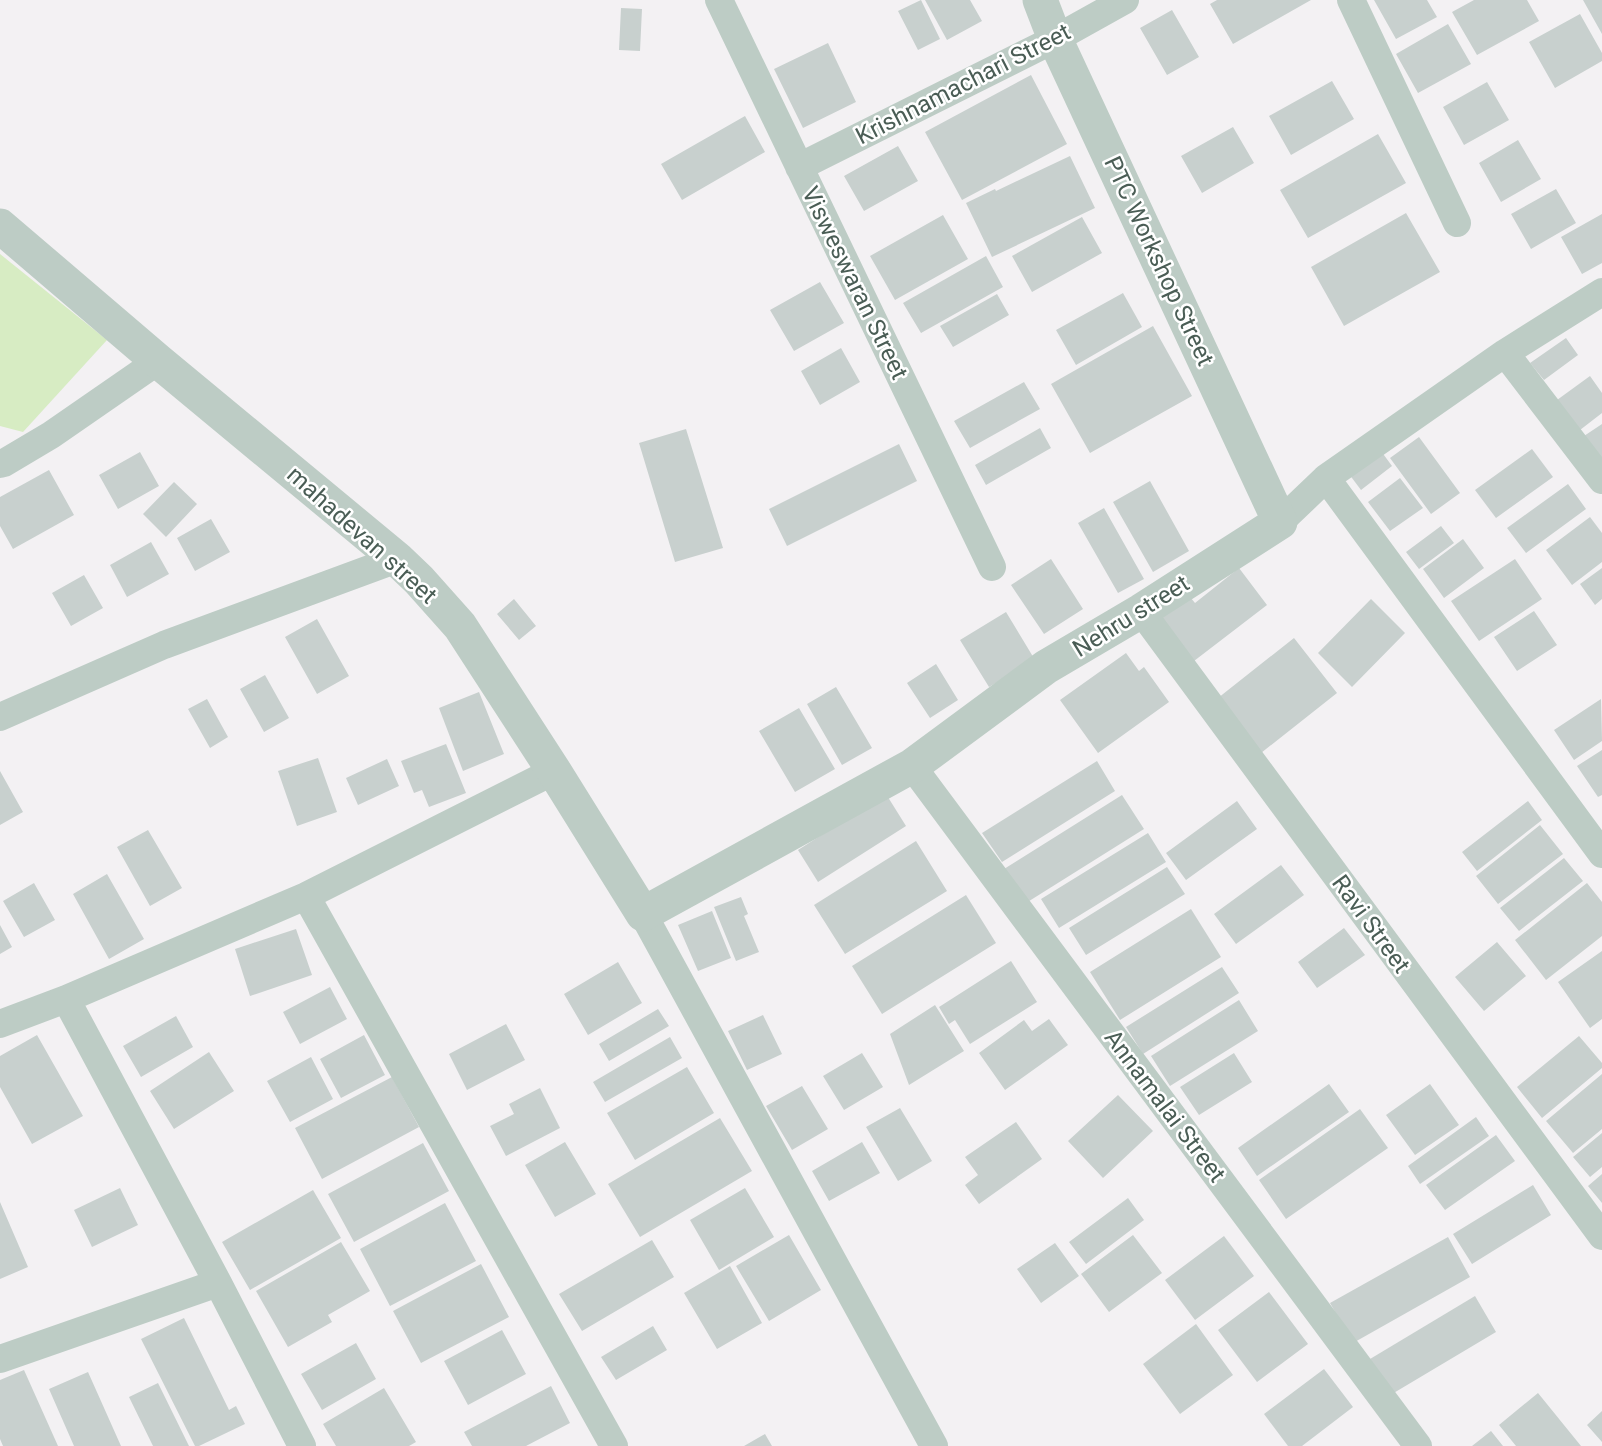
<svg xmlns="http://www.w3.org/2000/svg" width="1602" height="1446" font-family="Roboto,sans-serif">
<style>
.green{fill:#d7ecc3}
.building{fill:#c8d0ce}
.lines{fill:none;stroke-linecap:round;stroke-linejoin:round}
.minor{stroke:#bdccc5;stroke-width:28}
.tertiary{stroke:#bdccc5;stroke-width:35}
.labels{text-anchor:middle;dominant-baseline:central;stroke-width:5;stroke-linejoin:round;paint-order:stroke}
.street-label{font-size:24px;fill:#4a5d55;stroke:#fff}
</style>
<rect width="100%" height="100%" fill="#f3f1f3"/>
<path class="green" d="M0 254 107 340 23 432 0 426Z"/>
<path class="building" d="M921 0 940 39 918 50 898 11Z
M925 0H970L982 21 947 40Z
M1217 0H1311L1233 44 1210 4Z
M1374 0H1427L1437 17 1396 39Z
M1474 0H1527L1539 21 1477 55 1452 12Z
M1583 0H1602V34Z
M621 8 642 9 640 51 619 50Z
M1172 10 1199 57 1167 75 1140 28Z
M1580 14 1602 53V61L1555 88 1529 42Z
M1448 24 1471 64 1418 93 1396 54Z
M828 43 856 102 803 128 774 69Z
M1031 75 1067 144 962 200 925 132Z
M1332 81 1354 119 1291 155 1269 116Z
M1487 82 1509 120 1464 145 1443 107Z
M745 116 765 152 682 200 661 164Z
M1233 127 1254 163 1202 193 1181 156Z
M1378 134 1406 183 1308 238 1280 190Z
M1518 140 1541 179 1501 202 1479 163Z
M898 146 918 181 864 211 844 176Z
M1070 156 1095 208 992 257 966 203 995 189 996 191Z
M1556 189 1576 223 1531 249 1511 214Z
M1406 213 1440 272 1344 326 1311 267Z
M1602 214V263L1582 274 1561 237Z
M943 215 968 259 895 300 870 256Z
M1082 217 1102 253 1032 292 1012 256Z
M986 256 1003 287 921 333 903 303Z
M820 282 844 323 794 351 770 310Z
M1123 293 1142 327 1076 365 1056 330Z
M997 294 1009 315 953 347 940 326Z
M1153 326 1192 396 1090 453 1051 384Z
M1566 338 1578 355 1544 380 1530 363Z
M841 348 860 382 820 405 801 371Z
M1590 376 1602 393V413L1580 430 1557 400Z
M1024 382 1040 409 970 448 954 421Z
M1602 424V464L1581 438Z
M1040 428 1051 448 986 485 975 465Z
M686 429 723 548 675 562 639 443Z
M1419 437 1460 493 1431 514 1390 458Z
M899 444 917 481 787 546 769 509Z
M1532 449 1553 477 1496 518 1475 490Z
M1381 451 1392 466 1361 490 1349 474Z
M140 452 159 486 118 509 99 475Z
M49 470 74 515 13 549 0 526V497Z
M1400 478 1423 508 1390 531 1368 502Z
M1150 481 1189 551 1153 572 1113 502Z
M174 482 197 504 166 537 143 514Z
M1568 484 1586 509 1526 553 1507 528Z
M1104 508 1144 579 1118 593 1078 523Z
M1590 517 1602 533V562L1572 585 1546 550Z
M211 519 230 552 195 571 177 538Z
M1441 526 1454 543 1419 569 1406 552Z
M1463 539 1484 568 1444 598 1423 569Z
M151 542 169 574 127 597 110 565Z
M1051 559 1083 609 1044 634 1011 585Z
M1515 559 1542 599 1479 641 1451 601Z
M1239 568 1267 605 1194 661 1157 614 1186 592 1195 603Z
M1602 568V599L1595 605 1580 584Z
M84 575 103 608 71 626 52 593Z
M514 599 536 626 519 640 497 614Z
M1371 599 1405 633 1352 687 1318 653Z
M1534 611 1557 645 1517 671 1494 637Z
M1006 612 1035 660 989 687 960 640Z
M317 619 349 676 317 694 285 637Z
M1294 638 1337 693 1261 753 1218 698Z
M1126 653 1139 671 1144 667 1169 702 1098 753 1060 700Z
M936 664 958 700 930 718 907 683Z
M265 675 289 718 264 732 240 689Z
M836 687 872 748 842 765 807 704Z
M479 692 504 754 463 771 439 708Z
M207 699 228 737 210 748 188 709Z
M1601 699 1602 741 1574 760 1554 730Z
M799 708 835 769 795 792 759 731Z
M446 744 466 793 429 807 422 790 414 793 401 761Z
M1602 750V795L1598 797 1577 766Z
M318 758 337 812 297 826 278 771Z
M387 759 399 786 358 805 346 778Z
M1097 761 1115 791 1002 862 982 833Z
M0 771 23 812 0 825Z
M886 794 906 826 818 882 798 850Z
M1122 795 1144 829 1026 903 1004 869Z
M1237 801 1257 829 1186 880 1166 853Z
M1528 801 1542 820 1477 871 1462 852Z
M1540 825 1563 854 1498 904 1476 876Z
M148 830 182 888 150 906 117 847Z
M1148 833 1166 862 1059 928 1041 899Z
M916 841 947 891 845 954 814 905Z
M1564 858 1583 881 1519 931 1500 908Z
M1281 865 1304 895 1236 944 1214 914Z
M1167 867 1185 894 1086 955 1069 928Z
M107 874 144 939 109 959 73 894Z
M34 883 55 920 24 937 3 901Z
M1587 883 1602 902V936L1546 980 1515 940Z
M966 895 996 943 882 1014 852 966Z
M741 897 748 914 744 916 759 952 736 961 714 907Z
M1191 909 1221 957 1120 1020 1090 972Z
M712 911 731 958 698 971 678 925Z
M0 925 12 947 0 954Z
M1344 928 1365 955 1317 988 1298 962Z
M296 929 312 975 250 996 235 949Z
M1497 942 1526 976 1484 1011 1455 977Z
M1602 951V1019L1590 1028 1558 982Z
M1011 961 1037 1002 970 1044 955 1020 949 1024 939 1007Z
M618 962 642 1003 588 1035 564 994Z
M1222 967 1239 993 1143 1054 1126 1027Z
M330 987 347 1019 300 1044 283 1012Z
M1239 1000 1258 1031 1170 1086 1151 1056Z
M935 1005 964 1051 909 1085 890 1034Z
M658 1009 669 1026 609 1061 599 1044Z
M763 1015 782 1054 747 1070 728 1031Z
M176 1016 193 1047 141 1077 123 1046Z
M1049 1019 1068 1045 1005 1090 979 1053 1024 1020 1032 1031Z
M506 1024 525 1060 467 1090 449 1054Z
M37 1035 83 1116 32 1144 0 1087V1056Z
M364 1035 385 1075 341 1098 320 1059Z
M1579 1036 1602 1063V1068L1542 1118 1517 1087Z
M670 1037 682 1058 605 1102 593 1082Z
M209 1052 234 1091 174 1129 150 1091Z
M862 1053 883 1087 844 1110 823 1076Z
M1234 1053 1252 1082 1199 1115 1180 1087Z
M311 1057 333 1099 290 1122 267 1081Z
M687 1067 714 1113 635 1160 607 1113Z
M1602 1074V1129L1573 1153 1546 1121Z
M392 1077 419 1127 322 1179 295 1128Z
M1329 1084 1349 1112 1257 1176 1238 1148Z
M1430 1084 1459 1125 1415 1155 1386 1115Z
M802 1086 828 1129 792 1150 766 1106Z
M540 1088 560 1128 506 1156 490 1126 514 1114 509 1104Z
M1118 1095 1153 1131 1103 1178 1068 1141Z
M900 1108 932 1161 898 1181 866 1127Z
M1360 1109 1388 1148 1286 1219 1259 1180Z
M1476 1117 1489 1136 1420 1184 1408 1166Z
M720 1118 752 1171 640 1237 608 1184Z
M1016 1122 1042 1159 979 1204 965 1185 978 1175 965 1157Z
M1602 1133V1167L1590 1177 1573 1157Z
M1496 1135 1515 1161 1445 1210 1426 1185Z
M565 1142 596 1194 555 1217 525 1165Z
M862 1142 880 1173 829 1201 812 1171Z
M423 1143 449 1191 354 1242 328 1194Z
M1602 1174V1203L1588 1186Z
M1533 1185 1551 1215 1472 1264 1453 1234Z
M120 1188 138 1225 92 1247 74 1210Z
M745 1188 774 1237 719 1270 690 1220Z
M313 1190 341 1238 250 1290 222 1242Z
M1128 1198 1144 1220 1086 1264 1069 1242Z
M0 1202 28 1267 0 1279Z
M445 1203 476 1261 390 1306 360 1249Z
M789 1235 821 1290 769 1321 736 1266Z
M1133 1235 1162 1273 1109 1312 1081 1274Z
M1224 1236 1254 1276 1195 1320 1165 1280Z
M1448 1237 1470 1277 1353 1343 1330 1303Z
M652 1240 674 1277 582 1331 559 1294Z
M341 1242 370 1291 328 1315 332 1322 288 1347 256 1291Z
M1055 1243 1079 1276 1041 1303 1017 1269Z
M481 1264 509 1317 421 1363 393 1311Z
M730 1266 762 1323 717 1349 684 1293Z
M1269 1292 1308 1344 1257 1382 1218 1330Z
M1475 1296 1496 1332 1392 1394 1370 1359Z
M184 1318 229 1410 236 1406 245 1424 199 1446H195L141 1339Z
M1196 1324 1233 1375 1180 1414 1143 1364Z
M653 1326 667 1350 616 1380 601 1357Z
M502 1330 526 1374 468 1405 444 1361Z
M356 1343 376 1379 322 1410 301 1374Z
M1324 1369 1353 1407 1302 1446H1288L1264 1414Z
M24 1370 58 1446H3L0 1439V1380Z
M88 1372 121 1446H74L49 1389Z
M158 1383 189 1446H153L129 1397Z
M551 1386 570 1423 526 1446H472L464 1432Z
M384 1388 416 1442 409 1446H336L323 1424Z
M1538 1393 1581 1446H1516L1499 1425Z
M1602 1411V1442L1587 1425Z
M1491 1431 1503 1446H1472Z
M765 1434 772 1446H744Z"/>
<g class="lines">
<path class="minor" d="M719 0 992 567
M1351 0 1457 223
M799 167 1055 39 1125 0
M1505 353 1602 480
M0 464 4 463 51 435 158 361
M1326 478 1602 854
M1280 522 1326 478 1505 353 1602 292
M1141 611 1602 1236
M0 717 164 645 397 559
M912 766 1418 1446
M306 896 614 1446
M643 914 934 1446
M66 999 218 1283 302 1446
M0 1024 66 999 306 896 554 771
M0 1359 218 1283"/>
<path class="tertiary" d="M0 226 158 361 397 559 419 580 460 626 554 771 643 914 912 766 1046 667 1141 611 1280 522 1055 39 1040 0"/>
</g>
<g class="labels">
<g class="street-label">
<text transform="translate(963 84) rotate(-27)">Krishnamachari Street</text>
<text transform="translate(1159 261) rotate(65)">PTC Workshop Street</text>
<text transform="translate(855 283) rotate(64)">Visweswaran Street</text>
<text transform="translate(362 535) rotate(42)">mahadevan street</text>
<text transform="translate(1131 616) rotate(-32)">Nehru street</text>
<text transform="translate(1371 924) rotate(54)">Ravi Street</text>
<text transform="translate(1165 1106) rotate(53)">Annamalai Street</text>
</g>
</g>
</svg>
